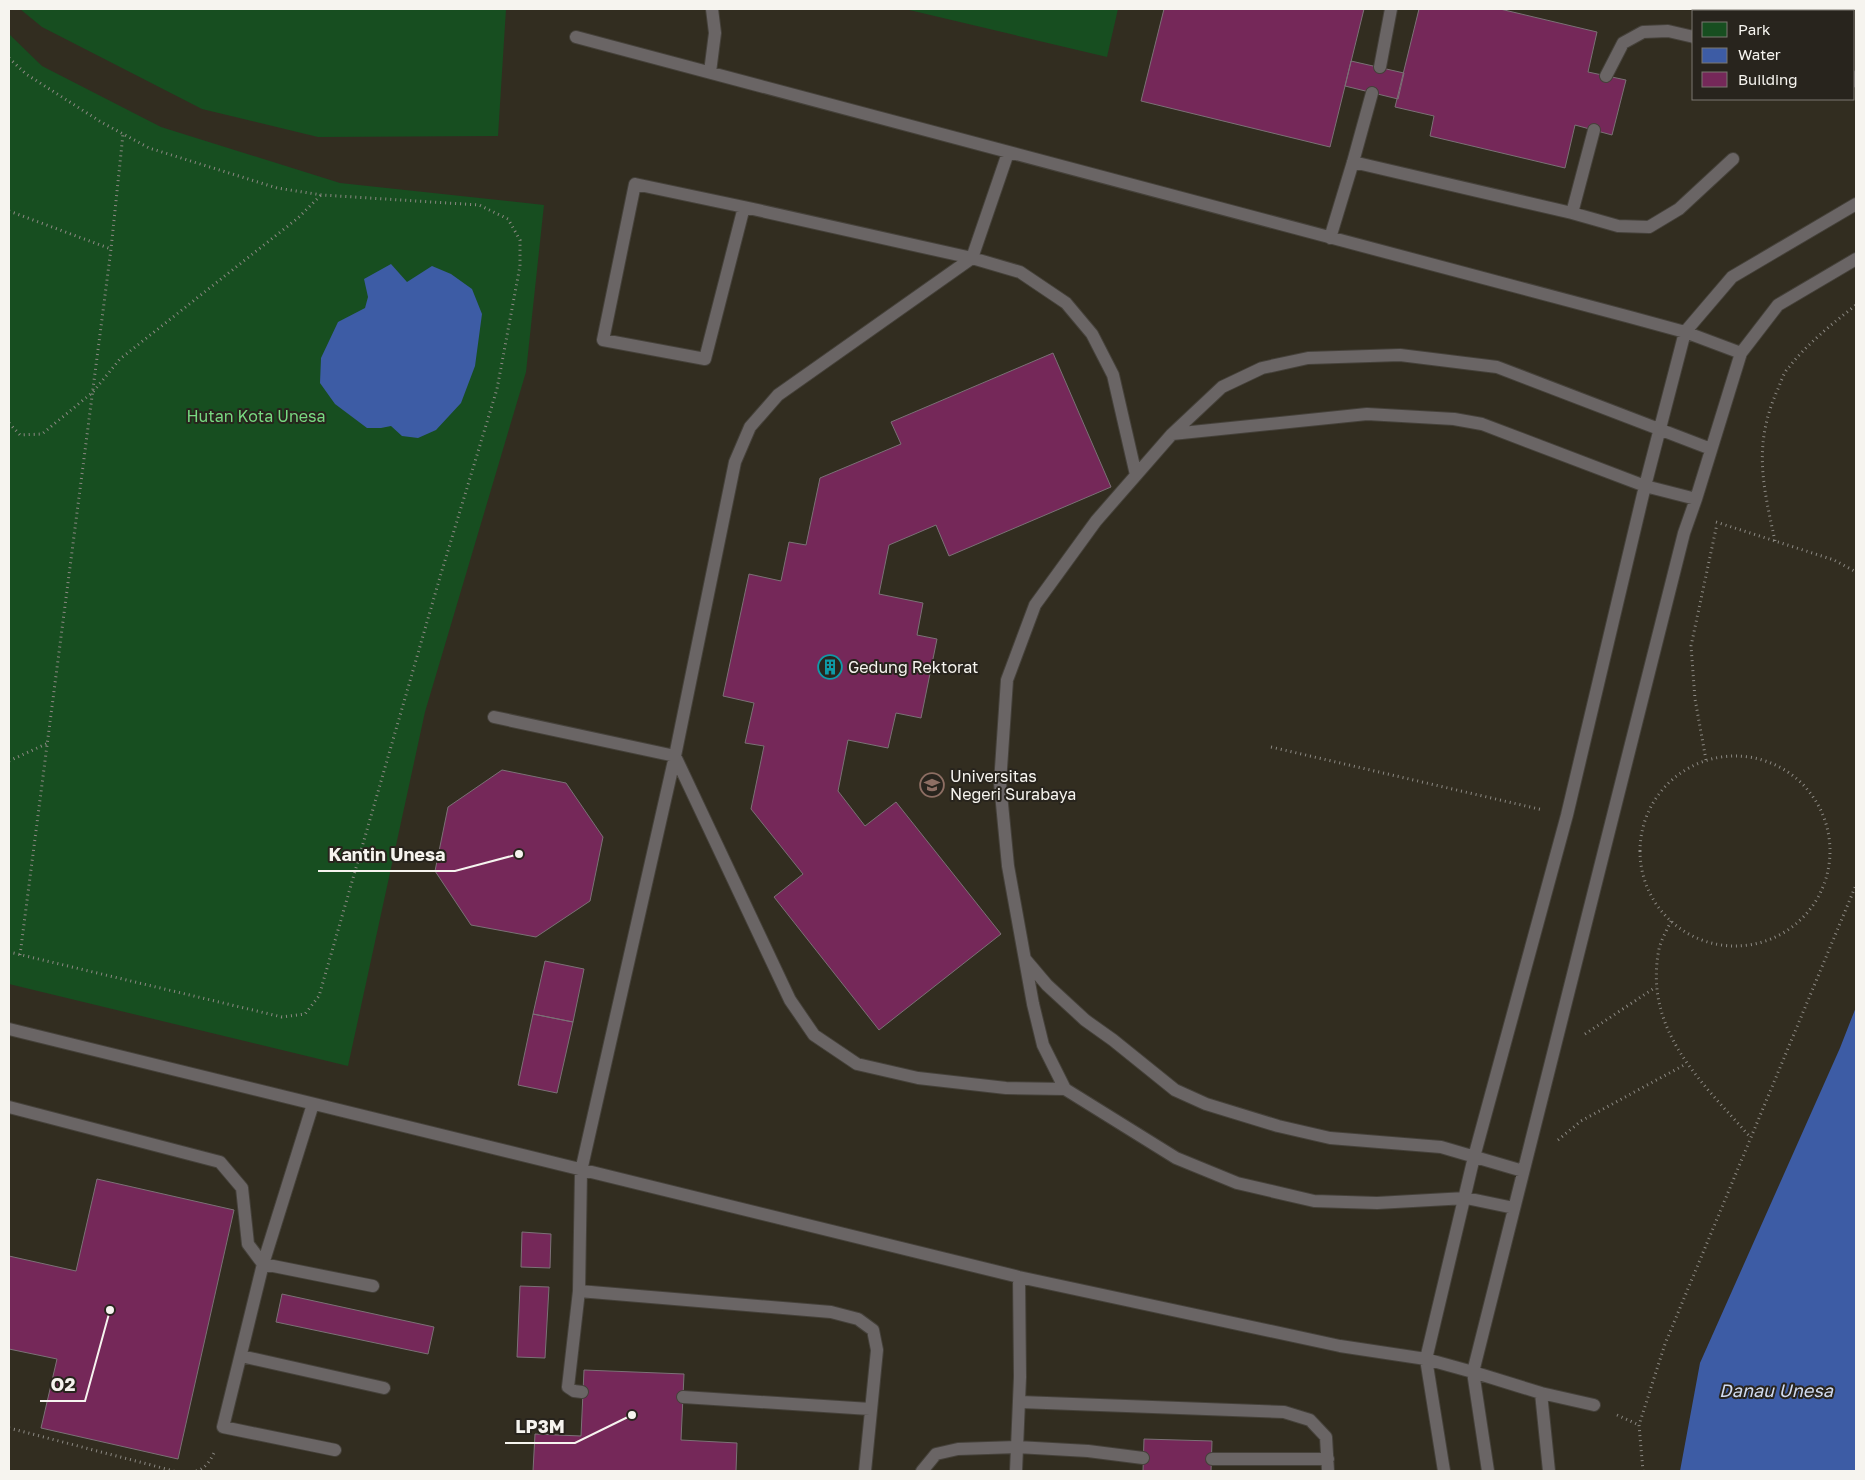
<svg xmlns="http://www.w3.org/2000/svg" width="1865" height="1480" font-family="'Golos Text',sans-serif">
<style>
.built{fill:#322d20;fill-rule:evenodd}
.green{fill:#174e20}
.water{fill:#3d5ca5}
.building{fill:#752859;stroke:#7b7176}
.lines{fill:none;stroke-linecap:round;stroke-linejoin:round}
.service-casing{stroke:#45413a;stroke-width:14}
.path{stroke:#8c8983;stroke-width:3;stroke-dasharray:1 4;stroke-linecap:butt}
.service{stroke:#6a6565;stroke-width:12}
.labels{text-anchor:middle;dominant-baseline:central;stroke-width:4;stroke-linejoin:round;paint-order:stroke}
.park-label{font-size:16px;fill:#78d981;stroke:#28241d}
.poi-label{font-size:16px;fill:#f6f4ef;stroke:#28241d;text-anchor:start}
.water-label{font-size:18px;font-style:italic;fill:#d0daef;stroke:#28241d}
.leader{fill:none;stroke:#f6f4ef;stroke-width:2}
.callout-dot{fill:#f6f4ef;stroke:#28241d;stroke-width:2}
.callout-label{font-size:18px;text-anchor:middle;font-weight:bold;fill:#f6f4ef;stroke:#28241d;stroke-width:4;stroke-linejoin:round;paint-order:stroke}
</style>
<rect width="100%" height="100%" fill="#28241d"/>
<path class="built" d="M9 9H1856V1471H9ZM1694 11H1854V99H1694Z"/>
<path class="green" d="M20 9H506L498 136 318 137 202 109 42 27Z
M905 9H1118L1107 57Z
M9 34 42 66 161 127 340 183 544 205 526 372 425 712 348 1066 9 984Z"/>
<path class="water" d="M391 264 407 282 432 266 451 274 472 289 482 314 475 366 461 403 436 430 418 438 402 436 391 426 381 428H367L335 404 320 383 321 358 338 322 365 308 368 297 364 279Z
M1856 1007V1471H1680L1700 1363 1840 1048Z"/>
<path class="building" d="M1164 9H1364L1330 147 1141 101Z
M1419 9H1500L1597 32 1588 72 1626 80 1612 135 1575 125 1565 168 1430 136 1434 116 1395 107Z
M1706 9H1833V11H1718Z
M1351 61 1404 73 1398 99 1345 86Z
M1053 353 1111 487 949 556 936 525 889 545 879 594 923 603 917 635 937 639 921 718 896 713 888 748 848 740 838 791 865 826 896 802 1001 934 879 1030 774 897 803 874 751 809 764 746 745 743 754 703 723 696 749 574 781 581 789 542 806 545 820 478 901 444 891 422Z
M502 770 566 783 603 837 590 901 536 937 471 925 435 871 448 807Z
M545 961 584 969 573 1022 533 1014Z
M533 1014 573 1022 557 1093 518 1085Z
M97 1179 234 1210 178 1459 41 1428 57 1359 9 1349V1256L76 1271Z
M522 1232 551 1234 550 1268 521 1267Z
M520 1286 549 1287 545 1358 517 1357Z
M282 1294 434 1327 428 1354 276 1322Z
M584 1370 684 1374 681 1440 737 1443 736 1471H533L535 1434 581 1436Z
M1144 1439 1212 1441 1211 1471H1143Z"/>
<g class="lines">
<g class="service-casing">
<path id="service" d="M576 37 1630 317 1685 332 1741 353
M1380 67 1391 9
M710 72 715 33 712 9
M1606 76 1623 43 1643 32 1668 31 1694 37
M1855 77 1856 81
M1008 153 972 258 1020 272 1066 303 1092 334 1113 375 1136 475
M1353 162 1572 213 1618 226 1649 227 1679 209 1733 159
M635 184 744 207 705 359 603 340Z
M744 207 972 258
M1572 213 1594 130
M1330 238 1353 162 1372 93
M1172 434 1367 414 1454 419 1482 424 1645 486 1696 499
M494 717 675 756 790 1000 814 1035 857 1064 918 1078 1006 1088 1065 1089
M1025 959 1047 985 1085 1020 1113 1040 1175 1090 1206 1104 1278 1126 1330 1138 1441 1147 1523 1171
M9 1029 1019 1277 1340 1346 1426 1359 1473 1372 1541 1393 1594 1405
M313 1104 263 1264 223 1427 335 1450
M9 1107 220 1162 242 1188 248 1244 263 1264 373 1286
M1514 1208 1466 1198 1377 1203 1314 1201 1237 1183 1176 1158 1065 1089 1043 1045 1033 1004 1008 866 1000 783 1007 680 1035 605 1096 521 1172 434 1222 387 1262 368 1308 358 1400 355 1497 367 1711 449
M579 1291 831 1312 858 1319 873 1330 877 1350 865 1471
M241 1356 384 1388
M582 1392 574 1391 568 1387 579 1291 581 1171 675 756 735 462 750 427 778 395 972 258
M1541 1393 1549 1471
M683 1397 870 1409
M1020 1402 1284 1412 1310 1420 1326 1437 1328 1471
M1212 1459H1328
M922 1471 936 1454 958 1449 1017 1447 1088 1451 1143 1458
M1016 1471 1020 1377 1019 1277
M1444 1471 1426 1359 1474 1157 1567 815 1645 486 1685 332 1732 277 1856 204
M1488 1471 1473 1372 1684 533 1696 499 1741 353 1778 305 1856 259"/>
</g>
<path class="path" d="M9 58 26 74 101 122 149 148 277 188 322 195 479 205 508 219 520 240V266L497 389 440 577 319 996 305 1014 282 1017 9 952
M9 211 111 249
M9 423 20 435 42 434 93 392 120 359 298 218 321 195
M1716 522 1834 560 1856 572
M1775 541C1763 485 1753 446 1777 391 1781 383 1783 373 1789 367 1808 343 1832 324 1856 305
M1271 747 1543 810
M1640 851a95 95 0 1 1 190 0a95 95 0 1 1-190 0Z
M1706 760 1695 699 1691 646 1717 524
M9 761 48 743
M1671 921C1667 930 1661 940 1659 949 1643 1031 1702 1082 1751 1138
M20 955 111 249 123 134
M1585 1034 1656 987
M1558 1140 1581 1121 1686 1064
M1617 1415 1639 1425
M9 1428 174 1471
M196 1471C206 1469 211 1459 215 1451
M1643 1471 1639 1425 1665 1344 1856 885"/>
<use href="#service" class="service"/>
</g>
<defs>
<g id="building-ring" transform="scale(1.25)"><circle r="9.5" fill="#28241d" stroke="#0f9aa8" stroke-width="1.5"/><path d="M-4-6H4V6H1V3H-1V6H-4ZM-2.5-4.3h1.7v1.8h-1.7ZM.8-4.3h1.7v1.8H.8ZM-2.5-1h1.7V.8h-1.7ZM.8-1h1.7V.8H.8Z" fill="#0f9aa8"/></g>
<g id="university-ring" transform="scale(1.25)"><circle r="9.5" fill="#28241d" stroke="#8d6e63" stroke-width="1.5"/><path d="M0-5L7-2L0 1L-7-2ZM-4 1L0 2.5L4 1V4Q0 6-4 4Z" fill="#8d6e63"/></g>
</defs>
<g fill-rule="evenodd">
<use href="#building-ring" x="830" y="667"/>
<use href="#university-ring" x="932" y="785"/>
</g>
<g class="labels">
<g class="park-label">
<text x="256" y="416">Hutan Kota Unesa</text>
</g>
<g class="poi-label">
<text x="848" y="667">Gedung Rektorat</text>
<text x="950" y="776">Universitas<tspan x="950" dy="18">Negeri Surabaya</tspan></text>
</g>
<g class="water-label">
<text x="1776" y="1390">Danau Unesa</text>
</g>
</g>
<path class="leader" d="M519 854L455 871H318M110 1310L85 1401H40M632 1415L575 1443H505"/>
<g class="callout-dot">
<circle cx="519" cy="854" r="5"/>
<circle cx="110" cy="1310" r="5"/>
<circle cx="632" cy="1415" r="5"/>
</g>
<g class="callout-label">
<text x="387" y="861">Kantin Unesa</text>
<text x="63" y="1391">O2</text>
<text x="540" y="1433">LP3M</text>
</g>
<rect width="1865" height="1480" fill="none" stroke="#f6f4ef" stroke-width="20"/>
<rect x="1692" y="10" width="162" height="90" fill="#28241d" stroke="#7a7771"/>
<rect x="1702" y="22" width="25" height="15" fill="#174e20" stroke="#7a7771"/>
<text x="1738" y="35" font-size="15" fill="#f6f4ef">Park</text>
<rect x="1702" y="48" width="25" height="15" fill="#3d5ca5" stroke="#7a7771"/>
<text x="1738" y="60" font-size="15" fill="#f6f4ef">Water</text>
<rect x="1702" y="72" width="25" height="15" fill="#752859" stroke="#7a7771"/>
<text x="1738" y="85" font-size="15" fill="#f6f4ef">Building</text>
</svg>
